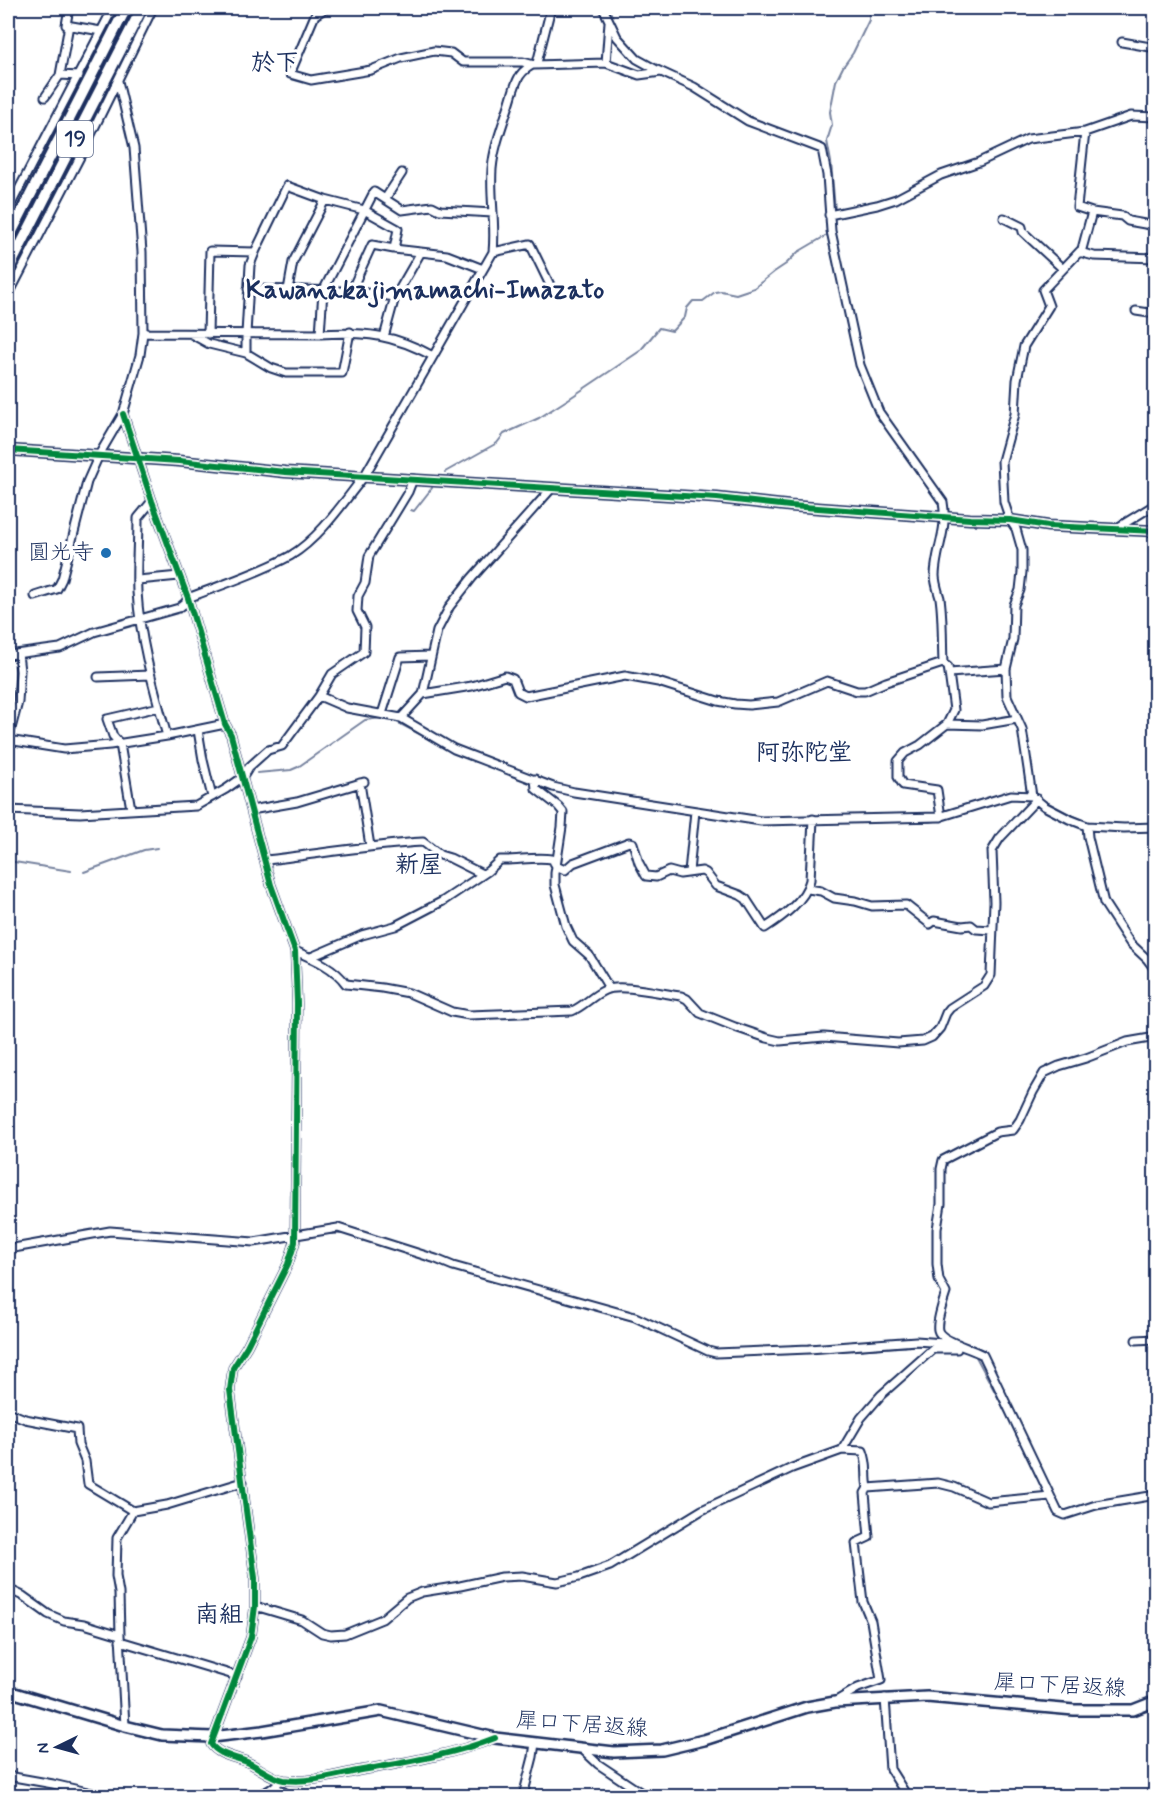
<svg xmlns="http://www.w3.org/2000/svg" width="1163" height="1804" font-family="Mynerve,'Klee One',sans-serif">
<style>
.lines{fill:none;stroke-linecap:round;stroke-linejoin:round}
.stream{stroke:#77839f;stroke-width:2}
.minor-casing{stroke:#1b2f5e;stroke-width:11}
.tertiary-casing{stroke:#1b2f5e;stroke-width:13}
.secondary-casing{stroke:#1b2f5e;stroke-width:14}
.trunk-casing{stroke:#1b2f5e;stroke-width:15}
.minor{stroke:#fff;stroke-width:7}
.tertiary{stroke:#fff;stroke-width:8}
.secondary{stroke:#fff;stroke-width:9}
.trunk{stroke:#fff;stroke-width:10}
.cycleway-casing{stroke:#fff;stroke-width:10}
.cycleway{stroke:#00873e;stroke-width:6}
.poi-dot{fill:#1f6fb2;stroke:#fff;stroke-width:2}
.labels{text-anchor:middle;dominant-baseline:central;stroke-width:6;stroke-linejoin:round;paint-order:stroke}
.shield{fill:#fff;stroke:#5f6d8e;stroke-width:1.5}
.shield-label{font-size:21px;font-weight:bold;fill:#1b2f5e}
.poi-label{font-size:22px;fill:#1b2f5e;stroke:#fff;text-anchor:end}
.street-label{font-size:22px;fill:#1b2f5e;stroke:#fff}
.neighbourhood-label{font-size:24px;font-weight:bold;fill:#1b2f5e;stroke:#fff}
.quarter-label{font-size:26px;font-weight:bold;fill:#1b2f5e;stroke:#fff}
</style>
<rect width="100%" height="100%" fill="#fff"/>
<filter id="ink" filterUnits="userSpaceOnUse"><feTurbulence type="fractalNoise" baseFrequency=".0167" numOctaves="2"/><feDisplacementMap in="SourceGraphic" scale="12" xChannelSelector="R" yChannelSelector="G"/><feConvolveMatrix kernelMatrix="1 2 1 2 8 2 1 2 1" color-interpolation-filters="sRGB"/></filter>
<g filter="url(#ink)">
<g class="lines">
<path class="stream" d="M835 210 831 162 827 141 832 125 830 112 836 81 843 67 853 53 869 20V8
M445 472 497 443 504 434 539 418 570 398 640 351 659 328 672 331 685 317 687 308 693 301H703L715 292 721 291 736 294 754 288 774 272 786 264 798 252 827 235
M411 510 414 511 432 488
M391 719 446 748
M257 773 291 770 298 767 365 720 382 718
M556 791 570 795
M576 796 692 814
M1039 798 1069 814 1083 820
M194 809 211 803 239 786
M697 815 748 822
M852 822H929L942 820
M1114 832 1147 831
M8 861 71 871
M84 872 144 850 157 848
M104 1235 138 1236
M161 1238 251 1245
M286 1240 320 1234H346
M60 1243 81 1239
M380 1245 443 1265
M8 1253 19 1250
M624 1318 636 1321
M679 1341 710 1355
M974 1353 1014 1427
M748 1355 825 1352 928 1345
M1016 1433 1051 1506
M1087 1511 1156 1499"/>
<g class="minor-casing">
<path id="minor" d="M69 8 66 25 101 31
M326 8 315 15 290 74 311 80 371 70 401 58 434 51 451 53 463 62H523L534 65 606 63 609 22
M484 8H489
M603 8 617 37 637 59 657 70 694 87 748 121 822 149 827 175 831 231 860 365 879 412 943 502C948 531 936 548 935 575 935 583 938 591 940 598 943 619 942 642 943 663L948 667 949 673 1006 669
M1122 42 1156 48
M606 63 639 75 661 72
M60 75 79 76
M45 97 60 75 69 25
M385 199 402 173
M8 210 113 8
M1092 212 1122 216 1128 221 1156 226
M829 215 877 205 896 199 941 175 979 162 1028 139 1085 132 1131 116 1156 117
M1004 218 1022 227 1023 232 1063 269
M493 252 530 244 550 285
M1079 252 1094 256 1156 258
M248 289 351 291 395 297 421 252
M288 290 293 262 325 200
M351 291 372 245 394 249
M8 296 81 155 153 8
M1136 311 1156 314
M143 333 320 334C365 331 394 335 433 356
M191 334 209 344 246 353 271 368 286 373H342L350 332
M208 334 210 251 255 252
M320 334 323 291 374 192 402 210 432 206 440 210 493 213
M384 337 395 297
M246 353V334L250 265 256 250 287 186 325 200 364 210 398 229 394 249 447 255 483 269
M123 414 152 501 188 598 225 724 231 735 271 885 295 951 297 1003 295 1242 288 1264 247 1346 233 1368 230 1390 255 1578V1606L251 1637 211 1744C218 1755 235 1757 247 1762 259 1767 271 1778 284 1780 308 1783 333 1776 357 1771 402 1763 452 1755 495 1738
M152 501 138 518C138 542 136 568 137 592 140 641 154 689 167 736
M1117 528 1156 504
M138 580 179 576
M35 596 57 589 62 579 87 482 99 455 123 414 140 355 143 333 142 252 134 148 118 81
M8 655 60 648 94 632 179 608 185 603 188 598C221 585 259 573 290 556 320 538 343 503 365 475L493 252C496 225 490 197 492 169 494 146 503 124 510 102 516 83 517 71 537 63L551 8
M949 673 954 710 947 724 982 725 1017 719
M98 677 150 675
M423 694 472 686 505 676 513 679 518 692 526 696 625 676 658 682 718 701 735 704 749 705 778 702 827 681 857 691H865L886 682 943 663
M319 696 347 708 401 718 454 749 553 787 574 792 632 801 761 821 939 817 1011 795 1032 796 1044 806 1069 819 1087 826 1124 828 1156 827
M382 714 400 657 431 656
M401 718 423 694 437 631 450 606 472 578 552 488
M198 730 203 760 212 797
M8 740 64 749 110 745 167 736 225 724
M8 740 18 702 20 671 18 654
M535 779 536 789 558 806 563 812 562 827 555 873V885L566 926 573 941 589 955 609 988
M360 783 370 846
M1032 796 1022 729 1007 696 1006 669 1013 639 1014 605 1020 590 1022 572V550L1016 529 1010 520 1004 502 1002 461 1015 414 1017 380 1024 346 1049 306 1043 290 1082 249 1092 212 1077 207 1085 132
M131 809 120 744 113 736 107 719 159 707
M8 810 80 813 196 806 226 789 243 777 249 767 268 750 282 746 319 696 332 674 364 652 365 627 357 611 358 596 365 583 369 556 408 492 413 479
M251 810 297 802 364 782
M941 817 937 790 903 785 898 777V761L905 753 920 745 947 724
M1087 826 1088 837 1104 903 1130 943 1147 959 1156 971
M266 860C318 854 370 845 423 842L440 855 450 858 482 874
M689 872 695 811
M808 889 821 891 834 898 855 901 872 906 906 905 930 924 934 921 962 926 971 925 976 929 992 930
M295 951C314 959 334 967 346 984L382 988 409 993 452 1012 469 1015 572 1011C584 1006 593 995 605 990 620 983 663 994 681 996L687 999 700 1013 735 1027 767 1038 780 1041 824 1037 898 1043 923 1041 932 1037 940 1028 946 1013 950 1008 984 986 991 975 994 902 992 851 1000 838 1037 799
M311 957 362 935 395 926 443 901 488 871 500 860C517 861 535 856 552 859L556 866 565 870 573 863 629 842 633 843 639 863 646 876 656 877 669 871 680 874 702 871 706 873 716 886 740 895 746 899 765 928C782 917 805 901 810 880L813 819
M1156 1037 1127 1042 1086 1058 1059 1066 1044 1073 1033 1092 1020 1120 1013 1130 997 1132 943 1160 941 1169V1204L937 1229V1264L939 1280 946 1293C943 1302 936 1322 938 1330 940 1341 973 1349 983 1355L1058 1512 1065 1515 1096 1505 1156 1495
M8 1249 110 1231 254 1242 338 1228 436 1259 453 1266 635 1317 708 1351 716 1353 809 1349 916 1341 958 1344
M1136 1340 1156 1339
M8 1412 25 1419 77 1429 78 1444 85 1461 88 1484 133 1511 117 1538 116 1576 119 1593 120 1635
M842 1450 861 1418 881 1395 933 1349H957L958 1344
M868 1488 938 1483 954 1487 988 1502 1050 1496
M133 1511 167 1505 243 1482
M8 1589 23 1596 48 1614 64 1621 84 1624 120 1635 125 1726
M255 1606 302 1620 322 1633 331 1635 345 1634 382 1619 407 1598 422 1592 460 1586 502 1577 522 1576 557 1582 579 1577 610 1566 702 1510 792 1468 842 1450 863 1451C869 1466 865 1474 868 1488L865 1493 869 1537 856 1543 863 1602 871 1621 881 1680 858 1688 836 1701
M120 1641 237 1676
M885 1698 890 1769 907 1796
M581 1748 598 1764 646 1796
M8 1776 53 1784 105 1796
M274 1787 284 1792 288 1796
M247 1796C262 1795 271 1791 281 1780
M523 1796 533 1757 535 1743"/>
</g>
<g class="tertiary-casing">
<path id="tertiary" d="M8 450 179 461 285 472 717 498 790 506 970 519 1010 520 1048 526 1156 531"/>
</g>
<g class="secondary-casing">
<path id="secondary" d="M8 1691 125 1726 162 1735 212 1737 262 1731 381 1711 495 1738 614 1752 662 1750 704 1740 807 1707 835 1702 927 1697 1074 1710H1133L1156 1701"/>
</g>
<g class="trunk-casing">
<path id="trunk" d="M8 239 126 8
M8 270 142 8"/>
</g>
<use href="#minor" class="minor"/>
<use href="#tertiary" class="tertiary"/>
<use href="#secondary" class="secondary"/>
<use href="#trunk" class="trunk"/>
<g class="cycleway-casing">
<path id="cycleway" d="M123 414 152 501 188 598 225 724 231 735 271 885 295 951 297 1003 295 1242 288 1264 247 1346 233 1368 230 1390 255 1578V1606L251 1637 211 1744C218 1755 235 1757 247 1762 259 1767 271 1778 284 1780 308 1783 333 1776 357 1771 402 1763 452 1755 495 1738
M8 450 179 461 285 472 717 498 790 506 970 519 1010 520 1048 526 1156 531"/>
</g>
<use href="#cycleway" class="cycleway"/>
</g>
</g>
<circle class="poi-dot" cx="106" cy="553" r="6"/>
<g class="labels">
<rect class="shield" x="57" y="121" width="36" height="36" rx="4.5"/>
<g class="shield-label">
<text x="75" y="139">19</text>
</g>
<g class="poi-label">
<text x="94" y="553">圓光寺</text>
</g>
<g class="street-label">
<text transform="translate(1060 1686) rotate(3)">犀口下居返線</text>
<text transform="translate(582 1725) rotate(4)">犀口下居返線</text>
</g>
<g class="neighbourhood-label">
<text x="275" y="63">於下</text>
<text x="804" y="753">阿弥陀堂</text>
<text x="419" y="865">新屋</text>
<text x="219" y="1615">南組</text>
</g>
<g class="quarter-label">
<text x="425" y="291">Kawanakajimamachi-Imazato</text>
</g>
</g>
<rect width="1163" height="1804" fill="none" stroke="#fff" stroke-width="30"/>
<rect x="15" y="15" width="1133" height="1774" fill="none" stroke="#1b2f5e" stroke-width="2" filter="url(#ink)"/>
<g transform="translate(57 1747) rotate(265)" stroke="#ffffff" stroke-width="4.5" paint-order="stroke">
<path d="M0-4.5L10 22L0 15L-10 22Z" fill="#1b2f5e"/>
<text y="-9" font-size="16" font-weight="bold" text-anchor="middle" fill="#1b2f5e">N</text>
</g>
</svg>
